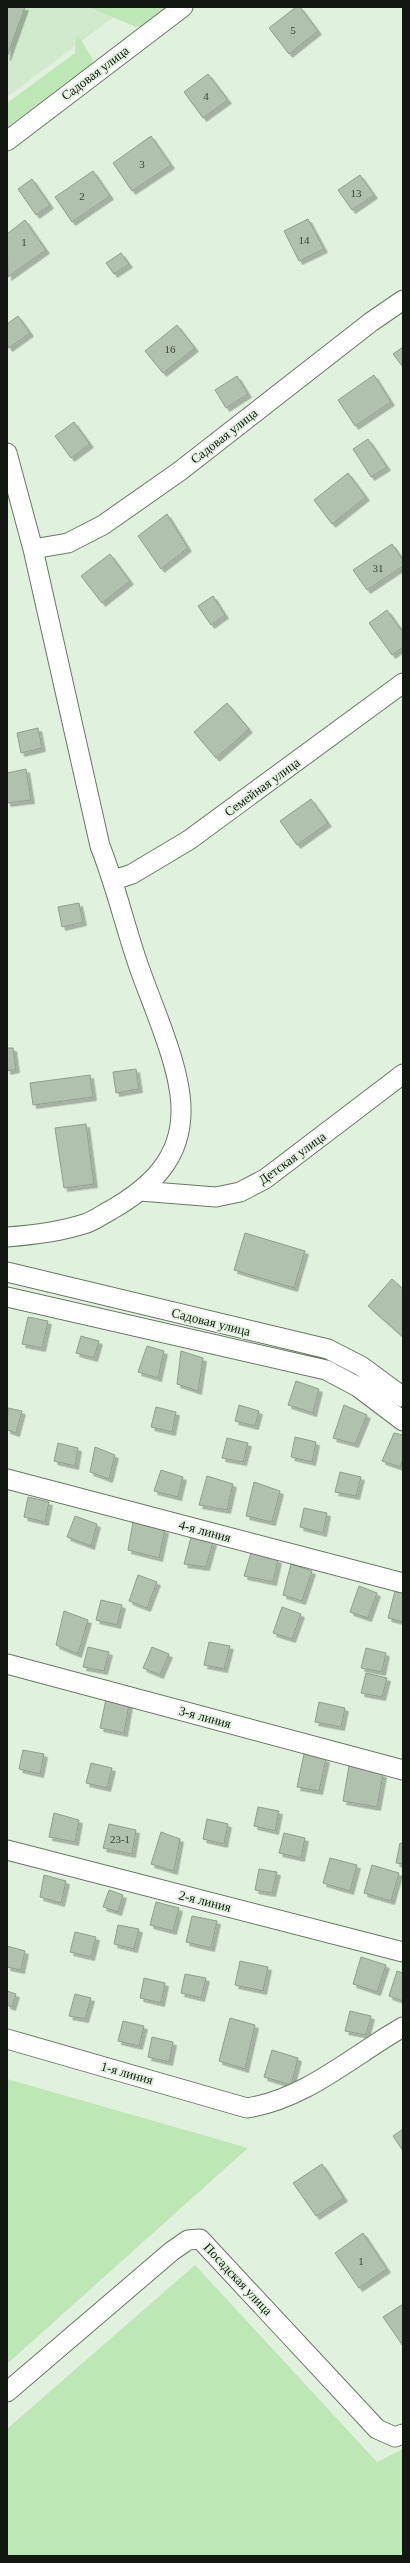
<svg xmlns="http://www.w3.org/2000/svg" width="410" height="2563" font-family="Georgia,serif">
<style>
.built{fill:#d1e9cd}
.green{fill:#bde7b5}
.building{fill:#b0c1ad;stroke:#8e9f8b;filter:url(#shadow)}
.lines{fill:none;stroke-linecap:round;stroke-linejoin:round}
.minor-casing{stroke:#687865;stroke-width:21}
.minor{stroke:#fff;stroke-width:19}
.labels{text-anchor:middle;dominant-baseline:central;stroke-width:3.5;stroke-linejoin:round;paint-order:stroke}
.number-label{font-size:11px;fill:#3a4238}
.street-label{font-size:13px;fill:#121811;stroke:#e0f2dd}
</style>
<defs>
<filter id="shadow"><feDropShadow dx="3.5" dy="3.5" stdDeviation="0" flood-color="#0004"/></filter>
</defs>
<rect width="100%" height="100%" fill="#e0f2dd"/>
<path class="built" d="M7 7H127L7 97Z"/>
<path class="green" d="M89 7H170L147 25 136 27Z
M78 35 93 60 91 64 7 127V103L75 53 76 37Z
M7 2079 248 2148 7 2364Z
M195 2265 377 2462 403 2449V2556H7V2429Z"/>
<path class="building" d="M7 7H25L7 57Z
M296 7H300L318 31 289 54 269 28Z
M208 74 228 100 203 118 184 92Z
M151 136 171 165 132 191 113 163Z
M93 171 110 196 72 222 55 197Z
M360 175 374 195 352 210 338 190Z
M32 179 50 205 36 215 18 189Z
M308 219 324 249 299 261 284 231Z
M25 220 46 250 8 277 7 234Z
M121 253 129 264 114 274 106 263Z
M18 316 30 333 9 348 7 345V324Z
M177 325 195 348 163 373 145 351Z
M403 347V367L393 354Z
M374 375 391 402 355 426 338 400Z
M237 376 248 394 226 408 215 390Z
M74 422 90 444 71 458 55 436Z
M368 439 387 467 371 477 353 449Z
M348 473 366 497 332 524 314 500Z
M167 514 188 548 161 569 138 536Z
M392 544 403 560V566L367 590 353 570Z
M110 554 130 581 102 603 81 576Z
M213 596 225 615 211 625 198 606Z
M387 610 403 632V647L392 655 369 623Z
M227 703 249 729 216 758 194 732Z
M38 728 42 748 21 753 17 733Z
M26 769 31 800 7 803V773Z
M311 799 328 823 297 845 280 821Z
M79 903 83 922 62 927 58 907Z
M7 1048H13L16 1069 7 1071Z
M136 1069 139 1089 116 1093 113 1072Z
M90 1075 93 1097 33 1105 30 1083Z
M86 1124 94 1184 64 1188 55 1128Z
M245 1233 305 1251 294 1288 234 1270Z
M392 1279 403 1289V1337L368 1306Z
M28 1317 48 1321 42 1348 22 1344Z
M81 1336 99 1341 94 1358 76 1353Z
M147 1346 164 1351 158 1378 138 1372Z
M181 1351 203 1358 198 1391 177 1384Z
M296 1381 319 1389 313 1413 288 1405Z
M239 1405 259 1411 255 1426 235 1421Z
M344 1405 367 1415 355 1444 333 1438Z
M156 1407 176 1412 172 1432 151 1427Z
M8 1408 22 1411 16 1433 7 1430Z
M394 1433 403 1435V1458L400 1467 382 1461Z
M295 1437 316 1442 312 1462 291 1457Z
M227 1438 248 1443 243 1462 222 1458Z
M58 1443 78 1448 75 1466 54 1461Z
M95 1447 115 1455 109 1479 90 1472Z
M161 1470 183 1477 178 1497 154 1491Z
M340 1472 361 1477 356 1496 335 1492Z
M207 1476 233 1484 227 1510 199 1505Z
M254 1482 280 1491 272 1522 246 1516Z
M28 1497 49 1502 45 1522 24 1517Z
M304 1508 327 1513 323 1533 300 1527Z
M75 1516 97 1524 91 1546 67 1537Z
M133 1522 165 1530 159 1558 128 1550Z
M191 1537 213 1542 206 1567 184 1564Z
M251 1553 278 1560 273 1582 244 1576Z
M291 1564 312 1571 302 1601 283 1595Z
M138 1575 157 1582 147 1608 129 1601Z
M359 1586 377 1593 368 1618 350 1612Z
M395 1591 403 1593V1622L388 1618Z
M101 1600 122 1605 117 1625 96 1620Z
M282 1607 301 1614 292 1639 273 1633Z
M64 1611 88 1620 78 1654 56 1645Z
M209 1642 230 1646 224 1669 204 1665Z
M88 1647 109 1652 104 1671 83 1667Z
M152 1647 169 1654 160 1675 143 1668Z
M366 1648 386 1653 382 1672 361 1668Z
M366 1673 387 1678 382 1697 361 1693Z
M106 1699 129 1704 124 1733 100 1728Z
M319 1702 345 1708 341 1727 315 1722Z
M23 1750 44 1754 40 1774 19 1769Z
M304 1754 326 1759 319 1791 297 1787Z
M91 1763 112 1768 107 1788 86 1783Z
M349 1766 383 1774 377 1807 343 1801Z
M258 1807 279 1811 275 1831 254 1826Z
M54 1813 79 1820 75 1842 49 1837Z
M207 1819 228 1824 224 1844 203 1839Z
M109 1824 136 1830 132 1854 103 1848Z
M161 1832 180 1839 174 1871 151 1864Z
M284 1833 305 1838 301 1858 279 1853Z
M400 1843 403 1844V1864L396 1863Z
M330 1858 357 1865 350 1891 323 1883Z
M372 1865 399 1873 391 1901 364 1893Z
M259 1869 277 1872 272 1893 255 1890Z
M44 1875 66 1881 61 1903 40 1897Z
M109 1890 123 1895 118 1912 103 1907Z
M156 1902 179 1908 173 1931 150 1925Z
M192 1916 217 1921 211 1948 186 1942Z
M118 1925 139 1929 134 1949 114 1944Z
M75 1932 96 1937 91 1957 70 1952Z
M7 1946 25 1951 21 1970 7 1967Z
M361 1957 386 1965 377 1992 353 1984Z
M240 1961 268 1967 263 1991 235 1985Z
M397 1971 403 1973V2001L389 1996Z
M185 1974 206 1978 201 1998 181 1993Z
M144 1978 165 1983 161 2003 140 1998Z
M7 1991 16 1994 12 2007 7 2005Z
M75 1994 91 1998 85 2019 69 2016Z
M350 2011 371 2016 366 2035 345 2031Z
M230 2018 255 2025 245 2069 219 2061Z
M123 2021 144 2026 139 2046 118 2041Z
M152 2037 173 2042 169 2062 148 2057Z
M272 2050 298 2058 291 2085 264 2077Z
M403 2129V2151L393 2136Z
M322 2164 344 2198 316 2216 293 2183Z
M363 2233 387 2269 359 2288 335 2253Z
M403 2304V2346L383 2317Z"/>
<g class="lines">
<g class="minor-casing">
<path id="minor" d="M7 141 183 7
M7 453 33 549 100 846C116 886 125 927 139 967 153 1007 181 1068 181 1109 182 1158 151 1187 111 1210 103 1214 94 1221 84 1224 59 1232 33 1235 7 1237
M33 549 68 543 103 525 180 471 371 322 403 300
M114 880 132 874 189 840 403 683
M140 1191 216 1197 240 1192 265 1179 403 1074
M7 1272 328 1349 361 1366 403 1397
M7 1297 326 1370 358 1387 403 1421
M7 1479 403 1583
M7 1664 403 1770
M7 1850 403 1952
M7 2039 247 2108C306 2099 352 2056 403 2027
M7 2392 172 2251 188 2240 200 2239 377 2429 395 2437 403 2434"/>
</g>
<use href="#minor" class="minor"/>
</g>
<g class="labels">
<g class="number-label">
<text x="293" y="30">5</text>
<text x="206" y="96">4</text>
<text x="142" y="164">3</text>
<text x="356" y="193">13</text>
<text x="82" y="196">2</text>
<text x="304" y="240">14</text>
<text x="24" y="242">1</text>
<text x="170" y="349">16</text>
<text x="378" y="568">31</text>
<text x="120" y="1839">23-1</text>
<text x="361" y="2261">1</text>
</g>
<g class="street-label">
<text transform="translate(95 73) rotate(-37)">Садовая улица</text>
<text transform="translate(224 436) rotate(-38)">Садовая улица</text>
<text transform="translate(262 787) rotate(-36)">Семейная улица</text>
<text transform="translate(292 1158) rotate(-36)">Детская улица</text>
<text transform="translate(211 1322) rotate(14)">Садовая улица</text>
<text transform="translate(205 1531) rotate(15)">4-я линия</text>
<text transform="translate(205 1717) rotate(15)">3-я линия</text>
<text transform="translate(205 1901) rotate(14)">2-я линия</text>
<text transform="translate(127 2073) rotate(16)">1-я линия</text>
<text transform="translate(238 2279) rotate(47)">Посадская улица</text>
</g>
</g>
<rect width="410" height="2563" fill="none" stroke="#121811" stroke-width="16"/>
</svg>
